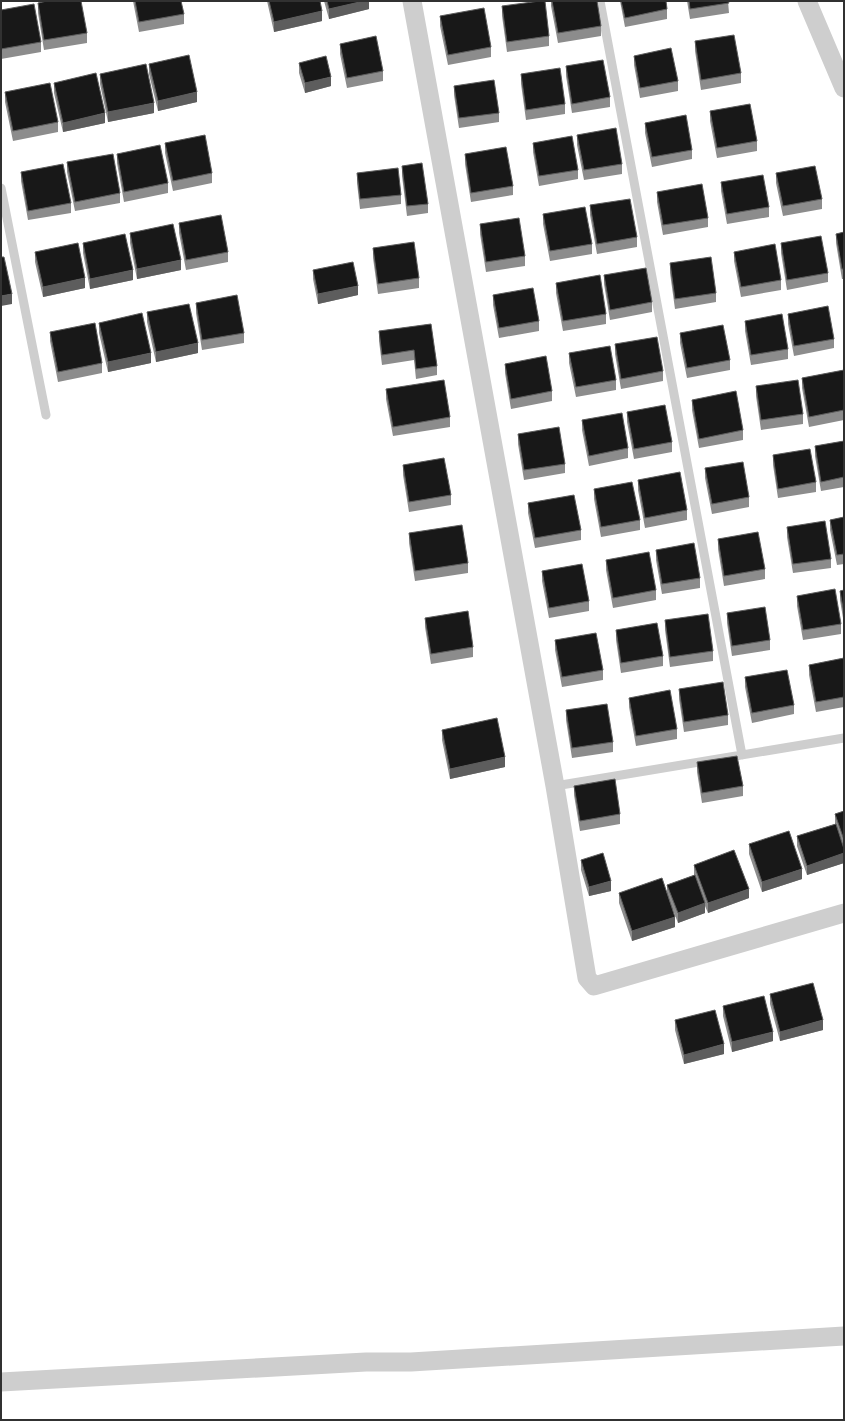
<svg xmlns="http://www.w3.org/2000/svg" width="845" height="1421" font-family="'Titillium Web',sans-serif">
<style>
.lines{fill:none;stroke-linecap:round;stroke-linejoin:round}
.lane{stroke:#cecece;stroke-width:9}
.street{stroke:#cecece;stroke-width:19}
.wall{fill:#8c8c8c}
.shaded-wall{fill:#5d5d5d}
.building{fill:#181818;stroke:#5d5d5d}
</style>
<rect width="100%" height="100%" fill="#fff"/>
<g class="lines">
<path class="lane" d="M600 1 742 755
M1 188 46 415
M555 786 844 738"/>
<path class="street" d="M412 1 555 786 587 978 594 986 844 913
M807 1 844 88
M1 1382 366 1362H411L844 1336"/>
</g>
<path class="wall" d="M133 1H181L184 14V24L139 32Z
M267 1H320L322 21 274 32Z
M324 1H369V9L329 19Z
M551 1H597L601 26V36L558 43 551 6Z
M620 1H666L667 9V19L625 27Z
M687 1H728L729 13 690 19Z
M38 3 87 33V43L44 50 38 13Z
M502 6 549 36V46L507 52 502 16Z
M1 10 41 42V52L1 59Z
M440 16 491 47V57L448 65 440 26Z
M695 41 741 73V83L701 90 695 51Z
M340 44 383 71V81L347 88 340 54Z
M634 56 678 81V91L640 98 634 65Z
M299 63 331 86 305 93 299 73Z
M149 64 197 102 158 111 149 74Z
M566 66 610 97V107L572 113 566 76Z
M100 74 154 113 108 122 100 84Z
M521 74 565 104V114L526 120 521 84Z
M54 83 105 123 63 132 54 93Z
M454 86 499 113V122L459 128 454 95Z
M5 92 58 122V132L13 141 5 102Z
M710 111 757 141V151L717 158 710 121Z
M645 123 692 150V159L652 167 645 133Z
M577 135 622 164V174L584 180 577 145Z
M165 143 212 173V183L173 191 165 153Z
M533 143 578 170V179L539 186 533 152Z
M117 154 168 183V193L124 202 117 163Z
M465 154 513 186V195L471 202 465 164Z
M67 162 120 193V203L75 211 67 172Z
M402 166 428 204V213L407 216 402 176Z
M21 172 71 203V213L28 220 21 181Z
M357 173 401 195V204L360 209 357 183Z
M776 173 822 199V209L783 216 776 183Z
M721 182 769 207V217L727 224 721 191Z
M657 192 708 218V227L663 235 657 202Z
M590 205 637 237V247L597 254 590 215Z
M543 214 592 244V254L550 261 543 224Z
M179 223 228 252V262L186 270 179 233Z
M480 224 525 256V266L486 272 480 234Z
M844 232V279H842L836 243V234Z
M130 233 181 270 137 279 130 243Z
M83 243 133 280 90 289 83 253Z
M781 243 828 273V282L787 290 781 253Z
M373 248 419 278V288L378 294 373 258Z
M35 252 85 288 43 297 35 262Z
M734 252 781 280V290L741 297 734 261Z
M670 263 716 293V302L675 309 670 273Z
M313 270 358 295 318 304 313 279Z
M604 275 652 302V312L610 320 604 284Z
M556 283 606 314V324L563 331 556 293Z
M493 295 539 321V331L499 338 493 305Z
M196 303 244 333V343L202 350 196 313Z
M147 312 198 353 156 362 147 322Z
M788 314 834 339V348L794 356 788 324Z
M745 321 788 349V359L751 365 745 331Z
M99 323 151 363 108 372 99 333Z
M431 324 437 366V375L416 379 414 360 382 365 379 341V331Z
M50 332 102 363V373L58 382 50 341Z
M680 333 730 360V370L687 378 680 343Z
M615 344 663 371V381L621 389 615 354Z
M569 353 616 380V390L576 397 569 363Z
M505 364 552 391V401L511 409 505 373Z
M844 370V420L809 427 802 388V378Z
M756 386 803 414V424L761 430 756 396Z
M386 389 450 417V427L393 436 386 399Z
M692 400 743 430V440L699 448 692 410Z
M627 412 672 442V452L634 459 627 422Z
M582 420 628 448V458L589 466 582 430Z
M518 434 565 464V473L524 480 518 444Z
M844 441V487L821 491 815 456V446Z
M773 455 816 482V492L778 498 773 465Z
M403 465 451 495V505L409 512 403 475Z
M705 468 749 497V507L712 514 705 478Z
M638 480 687 510V520L645 528 638 490Z
M594 489 640 520V530L601 537 594 499Z
M528 503 581 530V540L535 548 528 513Z
M844 517V564L837 565 830 530V520Z
M787 527 831 559V568L793 573 787 537Z
M409 533 468 563V573L415 581 409 543Z
M718 539 765 569V579L724 586 718 549Z
M656 550 700 578V588L662 594 656 560Z
M606 560 656 590V600L613 608 606 570Z
M542 571 589 601V611L549 618 542 581Z
M844 590V624L840 600V591Z
M797 596 841 624V634L803 640 797 606Z
M727 613 770 640V650L732 656 727 623Z
M425 618 473 647V657L431 664 425 627Z
M665 620 713 651V661L670 667 665 630Z
M616 630 663 656V666L621 673 616 640Z
M555 640 603 670V680L562 687 555 650Z
M844 658V707L816 712 809 675V665Z
M745 677 794 705V714L752 723 745 687Z
M679 689 728 715V725L684 732 679 699Z
M629 698 677 729V739L636 746 629 707Z
M566 710 613 742V752L572 758 566 720Z
M442 730 505 767 450 779 442 740Z
M697 762 743 786V796L702 803 697 772Z
M574 786 620 814V824L580 831 574 795Z
M844 811V863L807 875 797 846V836L835 824V814Z
M749 844 802 879 762 892 749 854Z
M581 860 611 891 589 896 581 870Z
M694 865 749 898 708 913 705 906V913L678 923 673 910 675 927 632 941 619 903V893H667V885L694 875Z
M770 994 823 1030 780 1041 770 1004Z
M723 1006 773 1041 732 1052 723 1016Z
M675 1020 724 1054 684 1064 675 1030Z"/>
<path class="shaded-wall" d="M364 1H369V9L329 19V9Z
M322 11V21L274 32V22Z
M331 77V86L305 93V83Z
M197 92V102L158 111V101Z
M154 103V113L108 122V112Z
M105 113V123L63 132V123Z
M181 260V270L137 279V269Z
M133 270V280L90 289V279Z
M85 278V288L43 297V287Z
M358 286V295L318 304V294Z
M12 294V304L1 306V296Z
M198 343V353L156 362V352Z
M151 353V363L108 372V362Z
M505 757V767L450 779V769Z
M844 853V863L807 875V866Z
M802 869V879L762 892V882Z
M611 881V891L589 896V887Z
M749 889V898L708 913V903Z
M705 903V913L678 923V913Z
M675 917V927L632 941V931Z
M823 1020V1030L780 1041V1032Z
M773 1032V1041L732 1052V1042Z
M724 1044V1054L684 1064V1055Z"/>
<path class="building" d="M47 1H81L87 33 44 40 38 3Z
M135 1H181L184 14 139 22Z
M269 1H320L322 11 274 22Z
M327 1H364L329 9Z
M540 1H545L549 36 507 42 502 6Z
M552 1H597L601 26 558 33Z
M621 1H666L667 9 625 18Z
M689 1H728L729 3 690 9Z
M34 4 41 42 1 49V10Z
M484 8 491 47 448 55 440 16Z
M734 35 741 73 701 80 695 41Z
M376 36 383 71 347 78 340 44Z
M671 48 678 81 640 88 634 56Z
M189 55 197 92 158 101 149 64Z
M326 56 331 77 305 83 299 63Z
M603 60 610 97 572 104 566 66Z
M146 64 154 103 108 112 100 74Z
M560 68 565 104 526 110 521 74Z
M96 73 105 113 63 123 54 83Z
M494 80 499 113 459 118 454 86Z
M50 83 58 122 13 131 5 92Z
M750 104 757 141 717 148 710 111Z
M686 115 692 150 652 157 645 123Z
M616 128 622 164 584 170 577 135Z
M205 135 212 173 173 181 165 143Z
M572 136 578 170 539 176 533 143Z
M160 145 168 183 124 192 117 154Z
M506 147 513 186 471 193 465 154Z
M113 154 120 193 75 202 67 162Z
M422 163 428 204 407 206 402 166Z
M63 164 71 203 28 211 21 172Z
M815 166 822 199 783 206 776 173Z
M398 168 401 195 360 199 357 173Z
M763 175 769 207 727 214 721 182Z
M702 184 708 218 663 225 657 192Z
M630 199 637 237 597 244 590 205Z
M585 207 592 244 550 251 543 214Z
M221 215 228 252 186 260 179 223Z
M519 218 525 256 486 262 480 224Z
M173 224 181 260 137 269 130 233Z
M844 232V269H842L836 234Z
M125 234 133 270 90 279 83 243Z
M821 236 828 273 787 280 781 243Z
M414 242 419 278 378 284 373 248Z
M78 243 85 278 43 287 35 252Z
M775 244 781 280 741 287 734 252Z
M1 257H4L12 294 1 296Z
M711 257 716 293 675 299 670 263Z
M353 262 358 286 318 294 313 270Z
M646 268 652 302 610 310 604 275Z
M600 275 606 314 563 321 556 283Z
M533 288 539 321 499 328 493 295Z
M237 295 244 333 202 340 196 303Z
M189 304 198 343 156 352 147 312Z
M828 306 834 339 794 346 788 314Z
M142 313 151 353 108 362 99 323Z
M782 314 788 349 751 355 745 321Z
M95 323 102 363 58 372 50 332Z
M431 324 437 366 416 369 414 350 382 355 379 331Z
M723 325 730 360 687 368 680 333Z
M657 337 663 371 621 379 615 344Z
M610 346 616 380 576 387 569 353Z
M546 356 552 391 511 399 505 364Z
M844 370V410L809 417 802 378Z
M444 380 450 417 393 427 386 389Z
M798 380 803 414 761 420 756 386Z
M736 391 743 430 699 439 692 400Z
M665 405 672 442 634 449 627 412Z
M622 413 628 448 589 456 582 420Z
M559 427 565 464 524 470 518 434Z
M844 441V477L821 482 815 446Z
M810 449 816 482 778 489 773 455Z
M444 458 451 495 409 502 403 465Z
M743 462 749 497 712 504 705 468Z
M680 472 687 510 645 518 638 480Z
M632 482 640 520 601 527 594 489Z
M574 495 581 530 535 538 528 503Z
M844 517V554L837 555 830 520Z
M825 521 831 559 793 564 787 527Z
M462 525 468 563 415 571 409 533Z
M758 532 765 569 724 576 718 539Z
M694 543 700 578 662 584 656 550Z
M649 552 656 590 613 598 606 560Z
M582 564 589 601 549 608 542 571Z
M835 589 841 624 803 630 797 596Z
M844 590V614L840 591Z
M765 607 770 640 732 646 727 613Z
M468 611 473 647 431 654 425 618Z
M708 614 713 651 670 657 665 620Z
M657 623 663 656 621 663 616 630Z
M596 633 603 670 562 677 555 640Z
M844 658V697L816 702 809 665Z
M787 670 794 705 752 713 745 677Z
M723 682 728 715 684 722 679 689Z
M670 690 677 729 636 736 629 698Z
M607 704 613 742 572 748 566 710Z
M497 718 505 757 450 769 442 730Z
M737 756 743 786 702 793 697 762Z
M615 779 620 814 580 821 574 786Z
M844 811V840L835 814Z
M836 824 844 849V853L807 866 797 836Z
M789 831 802 869 762 882 749 844Z
M734 850 749 889 708 903 694 865Z
M603 853 611 881 589 887 581 860Z
M695 875 705 903 678 913 667 885Z
M662 878 675 917 632 931 619 893Z
M813 983 823 1020 780 1032 770 994Z
M764 996 773 1032 732 1042 723 1006Z
M715 1010 724 1044 684 1055 675 1020Z"/>
<rect width="845" height="1421" fill="none" stroke="#313131" stroke-width="4"/>
</svg>
